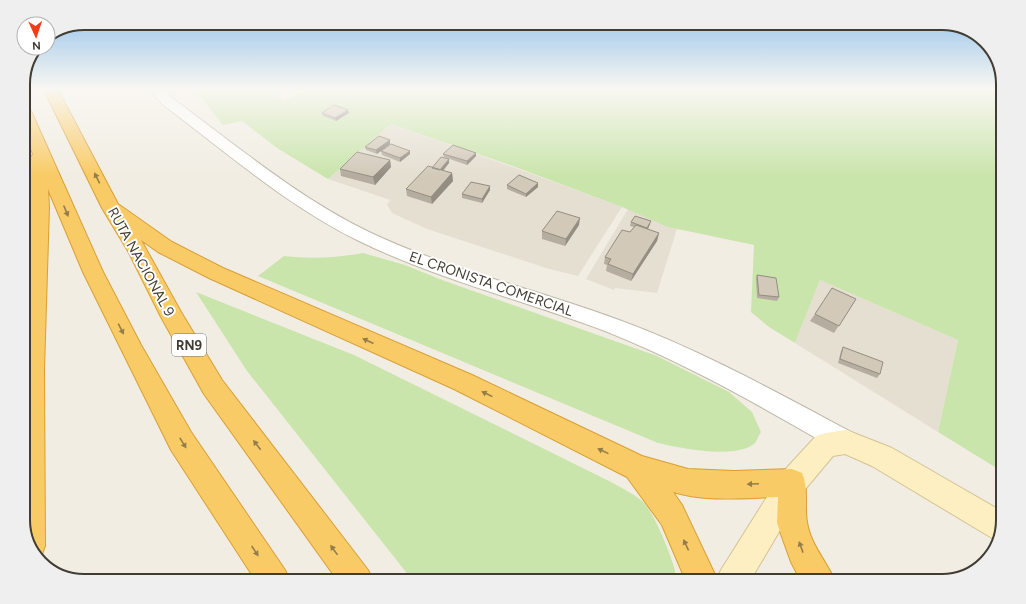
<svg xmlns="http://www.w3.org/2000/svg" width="1026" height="604" font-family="Figtree,sans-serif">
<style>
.residential{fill:#e5dfd1}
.green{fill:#cae5ac}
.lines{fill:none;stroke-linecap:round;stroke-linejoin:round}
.street-casing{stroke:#bfb8a9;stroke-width:2}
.secondary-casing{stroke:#d3c396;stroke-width:2}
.highway-casing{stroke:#d89f36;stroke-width:2}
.street{fill:#fff;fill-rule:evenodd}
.secondary{fill:#fdefc1;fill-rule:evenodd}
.highway{fill:#f9cb66;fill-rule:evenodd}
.wall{fill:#b5ad9f}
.shaded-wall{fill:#938d82}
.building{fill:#d2c9b9;stroke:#938d82}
.oneway{fill:#947d4a}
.labels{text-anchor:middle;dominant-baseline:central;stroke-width:4;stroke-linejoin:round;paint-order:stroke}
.shield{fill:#fff;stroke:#7b7770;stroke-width:1}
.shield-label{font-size:13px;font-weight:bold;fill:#423d33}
.street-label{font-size:14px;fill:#423d33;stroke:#fff}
.rim{fill:none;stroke:#423d33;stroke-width:2}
</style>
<rect width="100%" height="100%" fill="#f1ede3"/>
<path class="residential" d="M391 124 513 167 622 207 578 276 549 269 427 229 392 213 387 205 390 200 328 179Z
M628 209 677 229 657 293 615 288 614 290 586 279Z
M820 280 958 340 938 432 795 343Z"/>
<path class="green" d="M195 90H274V95L285 101 304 90H1003V472L938 432 958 340 820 280 795 343 769 327 751 312 754 245 668 227 622 207 510 165 391 124 328 179 277 148 242 121 223 125Z
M363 253 405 265 442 280 657 356 729 392 752 412 761 432C759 435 757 440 755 443 736 460 680 448 658 443L258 276 284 256C311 259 336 258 363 253Z
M196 292 354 355 613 483C623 489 634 494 642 501 654 511 676 565 677 581H413L247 371Z"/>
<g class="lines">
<g class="street-casing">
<path id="street" d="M151 90H165L172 98C236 145 297 197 369 232 449 270 536 289 619 320 701 350 778 393 855 434L858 442 855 450 846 453 837 450C762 407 686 363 605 331 523 300 436 279 357 240 286 205 225 151 162 104Z"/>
</g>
<g class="secondary-casing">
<path id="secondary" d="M846 430 892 448 1003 512V520L997 541 872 466 845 454 833 456 802 493 750 581H716L721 570 782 473 816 436 826 433Z"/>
</g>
<g class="highway-casing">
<path id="highway" d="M44 90H58L118 204 172 242 223 268 472 375 642 456 688 469 734 471 792 469 802 473C809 489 804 505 807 522 810 544 827 562 835 581H801L791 562 777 523 778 497C743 498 706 502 673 492L682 505 718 581H686L662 525 627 477 454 389 209 278 158 252 141 240 181 312 222 380 368 570 373 581H338L204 394 161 317 128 251 102 208Z
M23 106 28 108 31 111 103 272 141 345 191 432 285 570 290 581H256L171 450 83 272 48 189 49 207 44 370 45 546 41 557 39 558 31 550 23 523C23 456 21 388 23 320 25 274 38 210 26 166L33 154 23 130Z"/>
</g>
<use href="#street" class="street"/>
<use href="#secondary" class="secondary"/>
<use href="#highway" class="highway"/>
</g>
<path class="wall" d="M348 110 349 113 336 121 323 116 322 113Z
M390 144 377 154 366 150 365 147Z
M381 151H410V154L400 162 382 155Z
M476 153V156L467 165 444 157 443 154Z
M449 159V163L443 171 452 173 453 181 432 204 407 196 406 189Z
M390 160 391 167 375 185 341 176 340 169Z
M507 185 538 187 526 197 507 189Z
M490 190 482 203 462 198V194Z
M631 222 650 224 648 229 659 233 657 241 631 281 606 271 607 265 604 264 605 257 630 232 634 227 630 226Z
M579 225 565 246 542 239V231Z
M757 275 779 297 777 301 757 298 756 279Z
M856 299 834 333 810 321 815 314Z
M843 347 880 374 877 378 838 363 841 351Z"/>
<path class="shaded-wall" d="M348 110 349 113 336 121 335 118Z
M390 140V144L377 154 376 150Z
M410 151V154L400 162V158Z
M476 153V156L467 165V161Z
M449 159V163L440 174V170Z
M390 160 391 167 375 185 373 177Z
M452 173 453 181 432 204 431 197Z
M538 183V187L526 197V194Z
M490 186V190L482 203V199Z
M580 218 579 225 565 246 566 239Z
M651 221 650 224 647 231V228Z
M659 233 657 241 631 281 633 274Z"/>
<path class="building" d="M334 105 348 110 335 118 322 113Z
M379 136 390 140 376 150 365 147Z
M391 144 410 151 400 158 381 151Z
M453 145 476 153 467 161 443 154Z
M357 152 390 160 373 177 340 169Z
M441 157 449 159 440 170 432 168Z
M428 166 452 173 431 197 406 189Z
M519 175 538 183 526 194 507 185Z
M471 182 490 186 482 199 462 194Z
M557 211 580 218 566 239 542 231Z
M635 216 651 221 647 228 631 222Z
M636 225 659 233 633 274 608 264 611 259 605 257 622 230 630 232Z
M757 275 776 278 779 297 759 295Z
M832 288 856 299 839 326 815 314Z
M843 347 883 362 880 374 840 359Z"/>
<defs><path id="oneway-solid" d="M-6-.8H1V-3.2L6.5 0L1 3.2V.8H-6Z"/></defs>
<g class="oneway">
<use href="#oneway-solid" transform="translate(97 178) rotate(-116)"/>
<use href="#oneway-solid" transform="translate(66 211) rotate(67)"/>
<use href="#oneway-solid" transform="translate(121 329) rotate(63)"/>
<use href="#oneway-solid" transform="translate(368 341) rotate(-156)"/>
<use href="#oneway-solid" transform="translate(487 394) rotate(-154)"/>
<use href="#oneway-solid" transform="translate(183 443) rotate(58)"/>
<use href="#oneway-solid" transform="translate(257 445) rotate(-127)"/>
<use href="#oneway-solid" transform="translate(603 451) rotate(-154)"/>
<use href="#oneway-solid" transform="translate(753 484) rotate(178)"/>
<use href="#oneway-solid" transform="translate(686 545) rotate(-115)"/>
<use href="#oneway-solid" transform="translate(801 547) rotate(-110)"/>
<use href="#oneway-solid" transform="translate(334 550) rotate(-126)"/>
<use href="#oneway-solid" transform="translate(255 551) rotate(56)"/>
</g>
<linearGradient id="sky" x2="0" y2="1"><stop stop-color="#8bbeea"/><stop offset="0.51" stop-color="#f9f7f2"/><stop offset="1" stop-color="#f9f7f2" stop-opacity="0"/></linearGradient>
<rect width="1026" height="175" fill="url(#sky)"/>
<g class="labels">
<rect class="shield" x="172" y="334" width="34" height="22" rx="3"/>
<g class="shield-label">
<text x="189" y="345">RN9</text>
</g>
<g class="street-label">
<text transform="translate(141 262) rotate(61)">RUTA NACIONAL 9</text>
<text transform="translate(491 284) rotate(19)">EL CRONISTA COMERCIAL</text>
</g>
</g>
<path d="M0 0H1026V604H0ZM84 30H942A54 54 0 0 1 996 84V520A54 54 0 0 1 942 574H84A54 54 0 0 1 30 520V84A54 54 0 0 1 84 30Z" fill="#f0efef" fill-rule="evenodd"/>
<path class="rim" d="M84 30H942A54 54 0 0 1 996 84V520A54 54 0 0 1 942 574H84A54 54 0 0 1 30 520V84A54 54 0 0 1 84 30Z"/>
<g transform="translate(36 36) rotate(177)"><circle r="19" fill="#ffffff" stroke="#b3b1ad"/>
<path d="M0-3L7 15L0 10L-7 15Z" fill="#f33d18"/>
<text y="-6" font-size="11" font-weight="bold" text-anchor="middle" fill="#423d33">N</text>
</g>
</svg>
